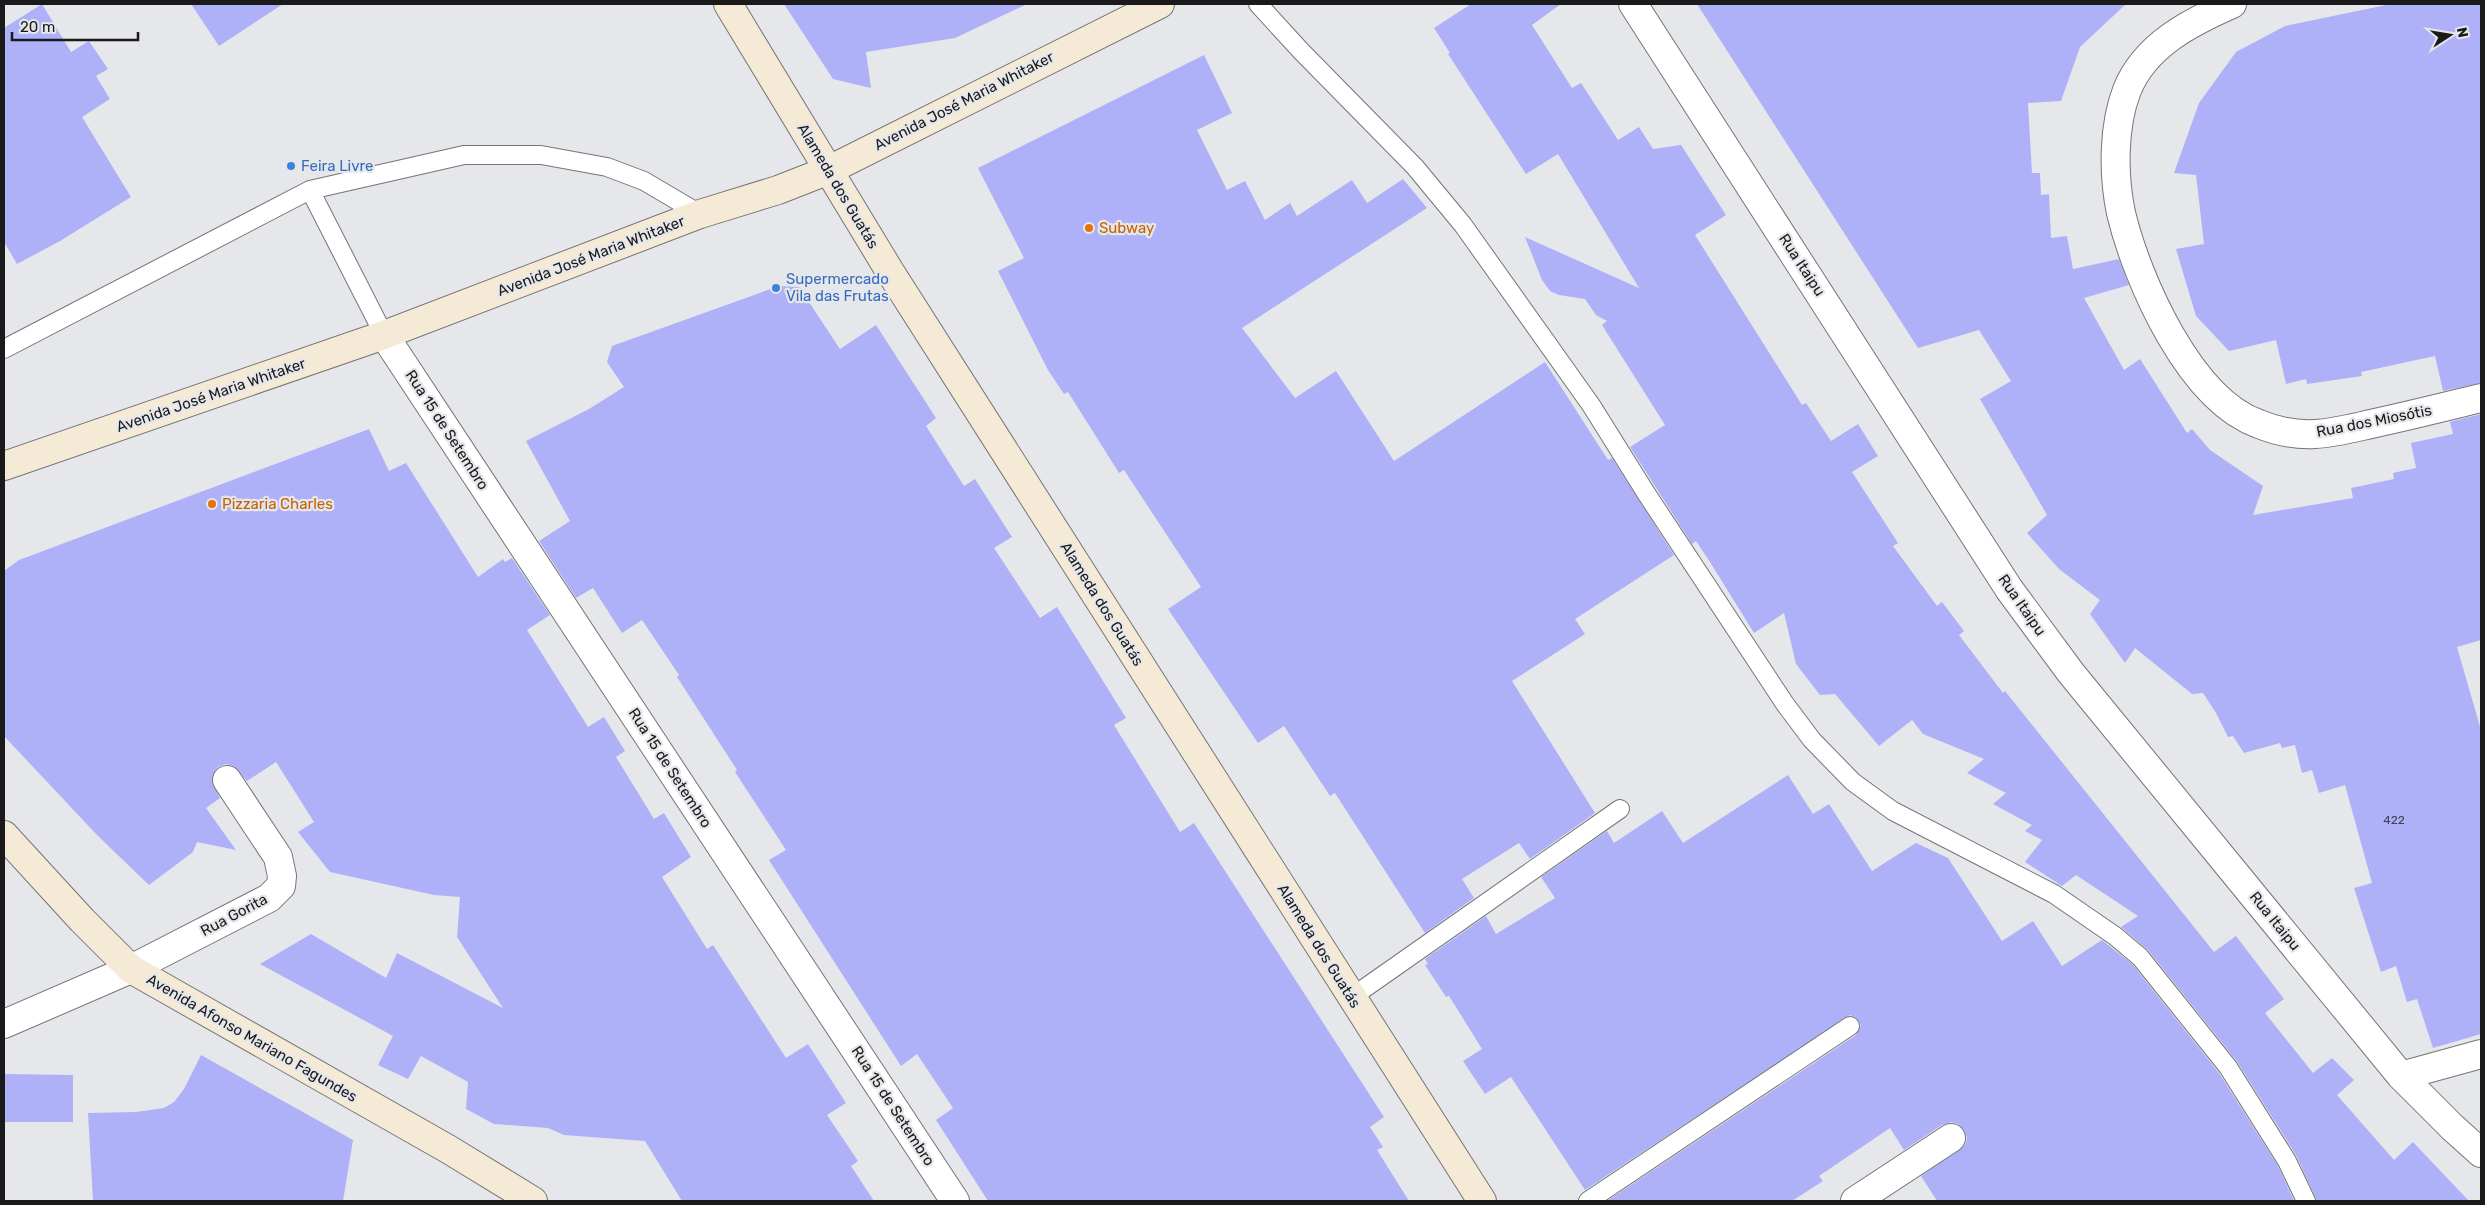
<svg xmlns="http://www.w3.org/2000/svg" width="2485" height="1205" font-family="Rubik,sans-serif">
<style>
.building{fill:#aeb1f8}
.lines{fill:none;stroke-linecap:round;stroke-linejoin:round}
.lane-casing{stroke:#757578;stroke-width:20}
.street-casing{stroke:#757578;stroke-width:30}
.secondary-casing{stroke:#757578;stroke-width:30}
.lane{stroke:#fff;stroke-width:18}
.street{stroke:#fff;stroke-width:28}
.secondary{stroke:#f5ead5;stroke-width:28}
.shop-dot{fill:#3f7fe0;stroke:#e6e7ea;stroke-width:2}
.food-dot{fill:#e8710a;stroke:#e6e7ea;stroke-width:2}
.labels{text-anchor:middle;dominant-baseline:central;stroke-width:4.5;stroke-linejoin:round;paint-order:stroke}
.number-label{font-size:12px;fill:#3f4052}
.street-label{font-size:15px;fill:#1a1a1b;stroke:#e6e7ea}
.shop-label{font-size:15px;fill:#366cbe;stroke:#e6e7ea;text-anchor:start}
.food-label{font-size:15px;fill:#c56008;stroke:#e6e7ea;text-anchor:start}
</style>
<rect width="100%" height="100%" fill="#e6e7ea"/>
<path class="building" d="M42 4 71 52 89 41 108 69 96 76 110 99 82 117 131 197 60 241 17 264 4 242V28Z
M191 4H283L219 46Z
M784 4H1027L955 38 866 52 871 88 833 79Z
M1471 4H1561L1532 25 1572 88 1581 83 1618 140 1639 127 1653 149 1681 145 1726 215 1695 235 1802 405 1806 403 1831 441 1858 424 1878 456 1852 472 1898 543 1893 546 1937 606 1942 602 1964 631 1959 635 2003 693 2005 691 2214 952 2236 936 2284 999 2265 1013 2313 1073 2332 1058 2354 1080 2337 1095 2394 1160 2413 1142 2469 1201H2317L2296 1155 2236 1060 2148 950 2121 927 2138 916 2076 875 2062 886 2025 862 2042 840 2025 831 2032 825 1993 804 2006 793 1967 773 1984 759 1923 734 1912 720 1879 746 1835 694 1820 695 1796 664 1784 613 1754 633 1710 562 1696 541 1692 544 1630 447 1665 425 1602 325 1607 321 1596 315 1585 299 1559 295 1550 291 1542 280 1525 237 1639 288 1558 154 1526 174 1448 54 1450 53 1434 28Z
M1697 4H2126L2080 47 2061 101 2028 103 2032 173H2040L2041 195 2049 194 2051 238 2067 236 2073 269 2119 259 2129 285 2084 298 2124 370 2140 359 2187 433 2192 429 2210 450 2263 486 2253 515 2353 498 2351 488 2394 479 2393 473 2416 468 2411 443 2453 434 2450 422 2481 414V640L2457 647 2481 730V1034L2433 1048 2417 999 2407 1002 2396 966 2381 972 2354 888 2372 883 2345 785 2319 793 2312 770 2302 773 2295 745 2282 748 2280 743 2244 753 2233 736 2228 737 2216 713 2203 693 2192 694 2135 648 2125 663 2090 614 2100 600 2059 569 2027 533 2047 515 1980 399 2011 381 1979 330 1918 348Z
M2391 4H2481V383L2443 391 2435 356 2361 372 2362 376 2307 384 2306 379 2286 384 2276 340 2229 351 2196 316 2176 249 2204 244 2196 175 2174 173 2199 103 2236 52 2285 26Z
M1204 55 1232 113 1197 130 1227 190 1245 181 1265 220 1290 203 1297 216 1352 180 1367 203 1403 179 1427 208 1242 328 1295 398 1336 371 1394 461 1545 362 1608 460 1612 458 1674 555 1575 619 1585 634 1512 681 1595 813 1530 859 1519 843 1462 879 1474 898 1425 933 1335 793 1330 796 1284 726 1258 743 1168 609 1201 587 1124 470 1119 473 1068 392 1064 394 1048 370 998 271 1024 258 978 168Z
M779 286 799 287 840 349 876 325 936 418 926 426 964 486 975 479 1012 537 994 548 1040 618 1057 607 1126 718 1114 725 1180 832 1194 823 1384 1117 1370 1127 1383 1147 1377 1150 1409 1201H988L936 1120 953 1108 917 1054 901 1066 769 860 786 850 735 772 737 770 677 677 679 675 642 620 622 633 593 588 576 598 539 541 570 521 526 441 589 409 624 387 607 362 612 346Z
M369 429 389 471 406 463 478 577 503 559 505 562 512 558 550 615 527 630 588 727 604 717 625 751 616 757 654 819 664 813 691 857 662 877 707 949 713 945 786 1058 808 1044 846 1103 827 1115 858 1161 851 1166 874 1201H682L645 1141 564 1135 548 1128 494 1124 466 1109 468 1082 421 1056 408 1079 378 1065 393 1036 260 964 311 934 386 978 397 953 503 1008 457 937 460 897 434 895 330 872 298 832 314 822 276 762 247 781 234 766 226 764 218 767 213 774 212 781 220 798 206 808 236 850 197 842 193 852 149 885 97 835 4 736V571L19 560Z
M1788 775 1813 814 1829 804 1872 871 1916 843 1948 858 2002 941 2033 921 2062 966 2102 940 2132 964 2219 1073 2278 1166 2294 1201H1937L1921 1176 1965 1145 1967 1138 1964 1130 1958 1124 1951 1122 1942 1125 1904 1150 1890 1128 1819 1176 1823 1181 1792 1201H1607L1856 1035 1861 1025 1855 1017 1850 1015 1585 1190 1511 1077 1485 1094 1463 1061 1482 1049 1449 996 1446 997 1425 965 1428 964 1425 959 1486 916 1496 934 1555 898 1541 877 1607 831 1614 843 1662 811 1683 843Z
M201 1055 353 1140 343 1201H93L88 1113 136 1112 164 1108 174 1102 184 1089Z
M4 1074 73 1075V1122H4Z"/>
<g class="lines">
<g class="lane-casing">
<path id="lane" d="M1258 4 1301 51 1415 167 1463 225 1591 405 1646 493 1785 704 1812 740 1853 782 1893 811 2054 894 2115 936 2140 957 2228 1067 2287 1161 2306 1201
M310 190 384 335
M4 349 310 190 464 155H541L607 167 644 181 700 214
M1352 997 1620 809
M1588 1201 1850 1026"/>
</g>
<g class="street-casing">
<path id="street" d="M1633 4 2009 589 2071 673 2401 1076 2452 1127 2481 1153
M2232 4C2191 22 2145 45 2127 90 2113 126 2113 175 2121 213 2137 280 2190 400 2259 424 2276 431 2297 435 2315 434 2334 433 2353 428 2371 424 2408 416 2444 407 2481 398
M384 335 955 1201
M4 1024 131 969 269 898 281 886 282 876 278 857 227 780
M2401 1076 2481 1054
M1855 1201 1951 1138"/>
</g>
<g class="secondary-casing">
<path id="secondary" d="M728 4 889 270 1482 1201
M4 466 384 335 700 214 778 190 829 170 1160 4
M4 835 82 920 131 969 448 1149 533 1201"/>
</g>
<use href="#lane" class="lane"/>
<use href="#street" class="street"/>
<use href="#secondary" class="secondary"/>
</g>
<g class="shop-dot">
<circle cx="291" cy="166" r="5"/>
<circle cx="776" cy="288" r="5"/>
</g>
<g class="food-dot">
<circle cx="1089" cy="228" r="5"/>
<circle cx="212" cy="504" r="5"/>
</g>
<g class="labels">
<g class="number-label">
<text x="2394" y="820">422</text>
</g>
<g class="street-label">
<text transform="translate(964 101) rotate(-27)">Avenida José Maria Whitaker</text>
<text transform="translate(838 186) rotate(59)">Alameda dos Guatás</text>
<text transform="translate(591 256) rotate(-21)">Avenida José Maria Whitaker</text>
<text transform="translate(1802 265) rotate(57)">Rua Itaipu</text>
<text transform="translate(211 395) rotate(-19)">Avenida José Maria Whitaker</text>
<text transform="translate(2374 421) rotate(-11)">Rua dos Miosótis</text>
<text transform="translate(447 430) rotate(57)">Rua 15 de Setembro</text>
<text transform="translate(1102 604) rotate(58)">Alameda dos Guatás</text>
<text transform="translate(2022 605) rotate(55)">Rua Itaipu</text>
<text transform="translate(670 768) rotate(57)">Rua 15 de Setembro</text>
<text transform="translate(234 915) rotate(-28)">Rua Gorita</text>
<text transform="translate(2275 921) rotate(51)">Rua Itaipu</text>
<text transform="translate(1319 946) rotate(58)">Alameda dos Guatás</text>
<text transform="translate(252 1038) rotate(30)">Avenida Afonso Mariano Fagundes</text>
<text transform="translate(893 1106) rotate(57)">Rua 15 de Setembro</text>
</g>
<g class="shop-label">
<text x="301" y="166">Feira Livre</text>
<text x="786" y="279">Supermercado<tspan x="786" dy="17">Vila das Frutas</tspan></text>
</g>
<g class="food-label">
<text x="1099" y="228">Subway</text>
<text x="222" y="504">Pizzaria Charles</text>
</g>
</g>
<rect width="2485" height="1205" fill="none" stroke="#1a1a1b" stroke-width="10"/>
<g transform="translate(2450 35) rotate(78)" stroke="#e6e7ea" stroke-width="4" paint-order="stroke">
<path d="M0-4L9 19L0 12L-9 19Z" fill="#1a1a1b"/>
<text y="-8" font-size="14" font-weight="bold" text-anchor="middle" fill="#1a1a1b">N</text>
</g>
<path d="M12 32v8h126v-8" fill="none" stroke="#1a1a1b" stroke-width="2.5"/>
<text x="20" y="32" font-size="15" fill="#1a1a1b" stroke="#e6e7ea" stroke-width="4" paint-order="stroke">20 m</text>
</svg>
